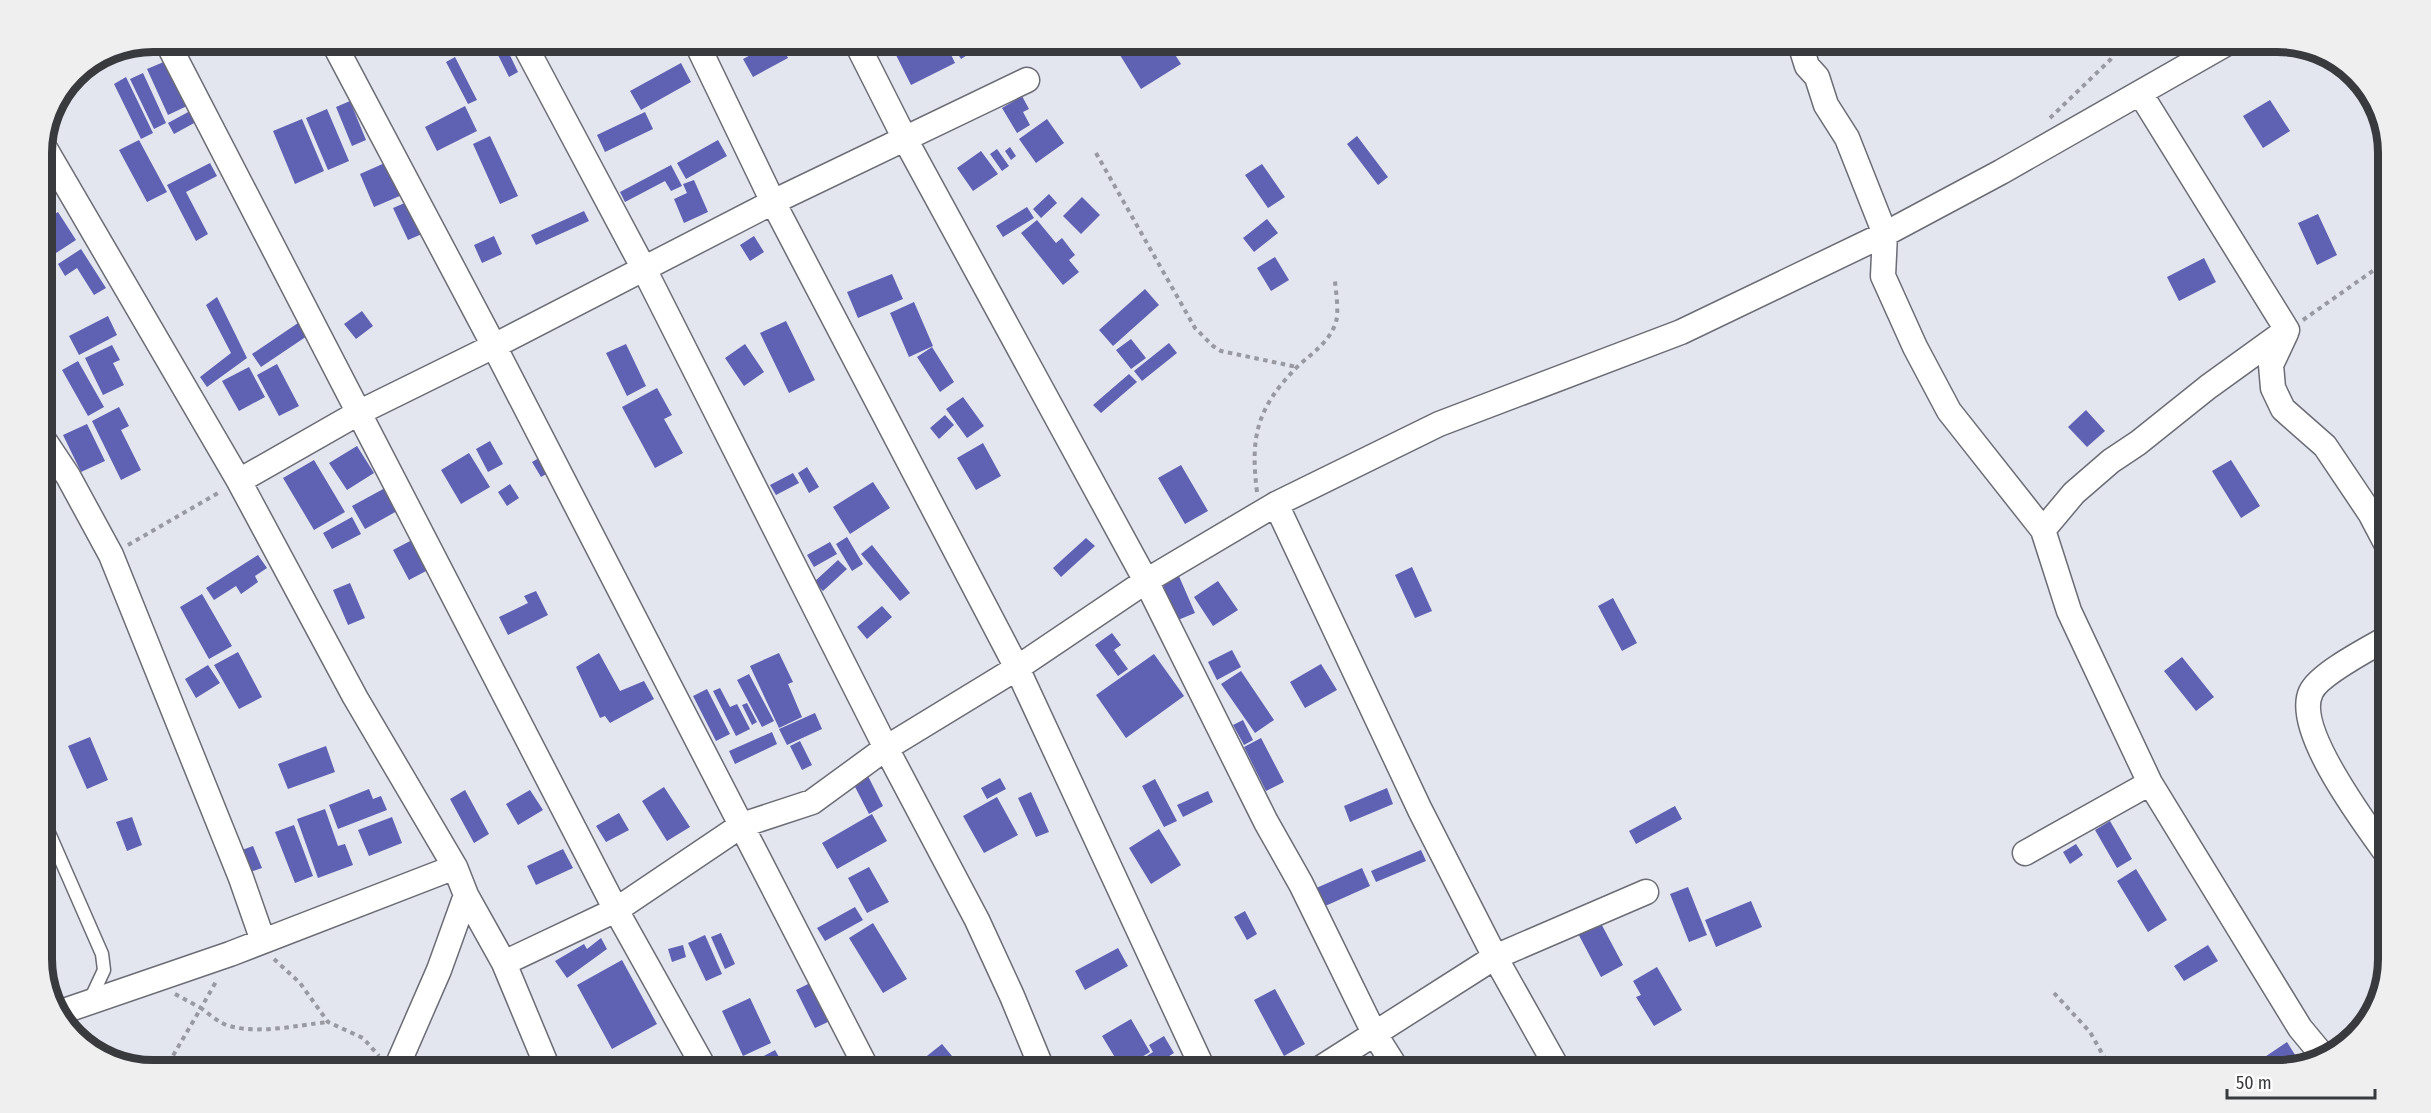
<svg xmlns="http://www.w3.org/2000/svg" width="2431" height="1113" font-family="'Fira Sans Condensed',sans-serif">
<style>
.building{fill:#5f61b3}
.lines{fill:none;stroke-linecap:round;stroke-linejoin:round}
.lane-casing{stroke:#6b6c75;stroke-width:15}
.street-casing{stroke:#6b6c75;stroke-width:27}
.path{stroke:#9899a1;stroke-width:4;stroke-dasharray:4.5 4.5;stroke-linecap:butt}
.lane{stroke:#fff;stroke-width:12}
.street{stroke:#fff;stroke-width:24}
.rim{fill:none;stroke:#393a3e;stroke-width:8}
</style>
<rect width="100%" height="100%" fill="#e3e5ef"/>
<path class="building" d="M413 42H435L437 47 420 55Z
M775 42H780L788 58 753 77 743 59Z
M918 42H945L955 63 911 85 895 53Z
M950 42H966L972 52 961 59Z
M1123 42H1143L1149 52 1167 42 1181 64 1141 89 1115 47Z
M1176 42H1194L1182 50Z
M506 47 518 72 509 77 496 51Z
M455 57 477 100 468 104 446 62Z
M166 61 187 106 168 115 147 69Z
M681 63 691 82 641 110 630 91Z
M143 73 166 123 154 129 130 79Z
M126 77 153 133 141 139 114 84Z
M1022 96 1029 109 1023 112 1030 125 1017 133 1002 108Z
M2270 100 2290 131 2263 148 2243 116Z
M350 101 366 140 352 146 336 107Z
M465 106 477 131 437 151 425 127Z
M327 109 349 161 328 170 306 118Z
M190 111 196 122 174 134 168 123Z
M645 112 653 129 605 152 597 135Z
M302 119 324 171 295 184 273 131Z
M1047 119 1064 143 1036 163 1019 139Z
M490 136 518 196 500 204 473 144Z
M1357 136 1388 177 1378 185 1347 144Z
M139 140 167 192 147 202 119 150Z
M718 140 727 156 686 179 677 163Z
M1010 147 1016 156 1011 160 1005 151Z
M997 149 1009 166 1002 171 990 154Z
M981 151 998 174 973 191 957 168Z
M387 162 402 195 374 207 360 174Z
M210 163 217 176 186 192 208 234 196 241 167 185Z
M1262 164 1285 197 1268 208 1245 175Z
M671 165 682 186 671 191 665 181 625 202 620 192Z
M42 179 50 192 42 197Z
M694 180 708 212 684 223 674 199 687 193 683 184Z
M1049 194 1057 203 1041 218 1033 209Z
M1082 197 1100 215 1081 234 1063 216Z
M407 202 422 234 408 240 393 208Z
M1027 207 1034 218 1003 237 996 226Z
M584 211 589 221 536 245 531 235Z
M58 212 76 240 56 253 42 230V222Z
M2318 214 2337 255 2317 265 2298 223Z
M1267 219 1278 233 1254 252 1243 238Z
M1037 220 1056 243 1062 238 1075 255 1069 260 1079 272 1063 285 1021 233Z
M494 236 502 254 482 263 474 245Z
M754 236 764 252 750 261 740 245Z
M81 249 106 288 94 295 77 268 65 276 58 264Z
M1275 257 1289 280 1271 291 1257 268Z
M2204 258 2216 282 2179 301 2167 277Z
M892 274 903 299 858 318 847 292Z
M1145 289 1159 305 1113 346 1099 330Z
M217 297 247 358 207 387 200 377 231 353 206 305Z
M914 302 933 346 909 357 890 313Z
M362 311 373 326 356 339 344 324Z
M108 316 117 335 79 355 69 336Z
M786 321 815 380 789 393 760 333Z
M298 323 307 336 261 367 252 354Z
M1131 339 1146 358 1131 369 1116 350Z
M1169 343 1177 353 1142 381 1134 371Z
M626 344 646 386 627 396 606 353Z
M745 344 764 372 744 386 725 358Z
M112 345 120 360 113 363 124 385 103 395 85 358Z
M932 347 954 382 940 392 917 357Z
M78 361 104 407 88 416 62 370Z
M277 364 299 406 279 416 257 375Z
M249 367 265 397 239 411 222 381Z
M1129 374 1137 382 1101 413 1093 405Z
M657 388 672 415 664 419 683 453 655 468 622 407Z
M963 397 984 426 967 438 946 409Z
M119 407 129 426 121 430 141 470 121 480 92 421Z
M2086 410 2105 431 2087 447 2068 427Z
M945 415 954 425 939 439 930 428Z
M87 424 105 461 81 472 63 435Z
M490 441 503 464 488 472 476 449Z
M983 443 1001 476 976 490 957 458Z
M357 446 374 473 347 490 329 463Z
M469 453 490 487 461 504 441 470Z
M544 455 553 470 541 477 532 462Z
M314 460 345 512 314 530 283 478Z
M2231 460 2260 506 2241 518 2212 471Z
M1181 465 1208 511 1185 524 1158 478Z
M807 467 819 487 809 493 798 473Z
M793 473 799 483 776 495 770 485Z
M873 482 890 508 850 534 833 507Z
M510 484 519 498 507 506 498 492Z
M385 488 397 511 365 529 352 506Z
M352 517 361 534 332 549 323 533Z
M847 537 863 564 852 571 836 544Z
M1086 538 1095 546 1061 577 1053 568Z
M412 540 428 570 409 580 393 550Z
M830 542 837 554 814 567 807 555Z
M872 545 910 593 900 601 861 554Z
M258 555 267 568 255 576 258 582 241 594 236 586 214 600 206 588Z
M838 560 847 569 823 591 814 582Z
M1412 567 1432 611 1415 618 1395 575Z
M1178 574 1195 613 1178 620 1161 581Z
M1218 581 1238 610 1213 626 1194 597Z
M350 583 365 618 348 625 333 590Z
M536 591 548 615 508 635 499 617 528 603 524 596Z
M202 594 232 646 209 659 180 607Z
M1613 598 1637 643 1622 651 1598 606Z
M882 606 892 617 867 639 857 627Z
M1112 633 1121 645 1114 650 1128 669 1118 676 1095 645Z
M1232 650 1241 667 1217 680 1208 662Z
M238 652 262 697 239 709 214 665Z
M599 653 620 691 644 681 654 699 610 723 605 716 600 718 576 667Z
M779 653 793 682 788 684 802 717 779 728 750 666Z
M1154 654 1184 696 1126 738 1096 695Z
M2182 657 2214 697 2196 711 2164 671Z
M1321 664 1337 690 1305 708 1290 682Z
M208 665 220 683 196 698 185 679Z
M1241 671 1274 720 1255 733 1221 684Z
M749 674 774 721 762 727 737 680Z
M2389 677V701L2378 685Z
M720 688 730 707 737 704 750 729 736 736 713 691Z
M707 689 730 734 716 741 693 696Z
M747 703 757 722 752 725 742 705Z
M815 713 822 729 787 745 779 729Z
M1243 720 1253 740 1244 745 1233 725Z
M772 732 777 744 735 764 729 751Z
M90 737 108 780 87 789 68 746Z
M1261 738 1284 782 1266 791 1244 747Z
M800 741 812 765 802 770 790 746Z
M326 746 335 772 288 789 278 764Z
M867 774 883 806 869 814 852 781Z
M1000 778 1006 789 987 799 981 788Z
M1155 779 1177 821 1164 827 1142 786Z
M664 787 690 827 667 841 642 801Z
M1387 788 1393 804 1350 822 1344 806Z
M369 789 373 799 381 796 387 810 338 829 329 805Z
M465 790 489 834 474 843 450 799Z
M530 790 543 810 518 825 506 804Z
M1208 791 1213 802 1183 817 1177 805Z
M1031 792 1049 832 1036 837 1018 798Z
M997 797 1018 835 984 853 963 816Z
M1675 806 1682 819 1636 844 1629 831Z
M325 809 338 846 345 844 353 865 318 878 297 819Z
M619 813 629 830 606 842 596 826Z
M872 814 887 841 837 869 822 843Z
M132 817 142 845 127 851 116 822Z
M392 817 402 843 369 856 358 830Z
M2110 821 2132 859 2117 868 2095 830Z
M294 825 313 876 295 883 275 832Z
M1159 829 1181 865 1151 884 1129 848Z
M2076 844 2083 855 2070 864 2063 852Z
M253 846 262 868 250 872 242 850Z
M563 849 573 868 536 885 527 866Z
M1421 850 1426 861 1376 882 1371 871Z
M869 867 889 902 867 913 848 878Z
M1362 868 1370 886 1323 907 1314 889Z
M2136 869 2167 920 2148 932 2117 881Z
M1688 887 1707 935 1689 942 1670 894Z
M1751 901 1762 927 1716 947 1705 920Z
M855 907 863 920 825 941 817 928Z
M1245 911 1257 934 1247 940 1234 917Z
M1596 914 1623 965 1601 977 1574 926Z
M873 923 907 979 883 993 849 938Z
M721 933 735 964 725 969 711 937Z
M705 935 722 974 706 981 688 943Z
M601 938 607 949 567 978 555 961 584 944 587 949Z
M683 945 686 957 672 962 668 949Z
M2208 945 2218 961 2184 981 2174 966Z
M1118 948 1128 966 1085 990 1075 971Z
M622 960 657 1024 612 1049 577 985Z
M1657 967 1682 1010 1654 1026 1636 997 1641 995 1633 981Z
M810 983 830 1021 815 1028 796 990Z
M1275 989 1305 1044 1284 1056 1254 1000Z
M750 998 771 1043 743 1056 722 1011Z
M1131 1019 1150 1052 1122 1069 1102 1036Z
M1164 1036 1174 1053 1145 1071H1132L1129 1067 1153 1052 1149 1045Z
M2287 1042 2297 1058 2278 1071H2244Z
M942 1044 952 1056 932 1071H908Z
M775 1050 787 1071H758L753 1062Z"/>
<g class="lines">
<g class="lane-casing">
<path id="lane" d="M42 817 102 954 104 970 90 1000"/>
</g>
<g class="street-casing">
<path id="street" d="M167 42 616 910 706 1071
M333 42 494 346 868 1071
M523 42 644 269 886 748 977 920 1012 996 1043 1071
M696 42 773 202 1017 668 1204 1071
M856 42 905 139 1146 581 1276 504 1439 424 1681 332 1885 234 2001 172 2229 42
M1796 42 1801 47 1807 66 1817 77 1826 105 1847 138 1885 234 1883 276 1915 347 1949 411 2043 530 2069 611 2150 783 2300 1028 2324 1057
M2140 93 2287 330
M43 145 239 481 355 697 455 867 466 895 504 963 549 1071
M2286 333 2271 365 2273 388 2283 409 2325 446 2370 513 2389 549
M42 437 68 476 111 555 241 878 263 941
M239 481 360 412 494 346 773 202 1027 80
M1276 504 1420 810 1495 957 1559 1071
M2043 530 2074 493 2111 461 2138 443 2208 387 2287 330
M2389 637C2370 648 2319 674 2311 692 2293 729 2366 825 2389 857
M2025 853 2150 783
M504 963 616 910 742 825 812 802 886 748 1017 668 1146 581 1266 822 1301 884 1374 1033 1398 1071
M58 1013 230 954 455 867
M395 1071 439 970 466 895
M1316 1071 1495 957 1646 892"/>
</g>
<path class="path" d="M2050 118 2110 60 2125 42
M1096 153 1195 328 1213 346 1221 351 1297 367
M2303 320 2374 270 2389 256
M1257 492C1250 436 1257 408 1297 367 1312 353 1329 343 1336 322 1339 311 1336 293 1335 281
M128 545 220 492
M274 959 300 983 328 1022 363 1038 379 1056
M2054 993 2090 1032 2112 1071
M175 994 201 1008 217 980
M164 1071 201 1008C207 1013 214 1018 220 1022 247 1037 298 1025 328 1022"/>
<use href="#lane" class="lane"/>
<use href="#street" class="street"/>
</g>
<path d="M0 0H2431V1113H0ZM153 52H2277A101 101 0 0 1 2378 153V959A101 101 0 0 1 2277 1060H153A101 101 0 0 1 52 959V153A101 101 0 0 1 153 52Z" fill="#efeff0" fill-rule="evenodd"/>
<path class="rim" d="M153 52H2277A101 101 0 0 1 2378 153V959A101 101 0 0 1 2277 1060H153A101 101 0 0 1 52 959V153A101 101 0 0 1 153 52Z"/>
<path d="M2227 1089v9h148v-9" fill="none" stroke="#393a3e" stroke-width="3"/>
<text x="2236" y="1089" font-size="18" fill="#393a3e" stroke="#ffffff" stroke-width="4.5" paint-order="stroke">50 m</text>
</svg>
